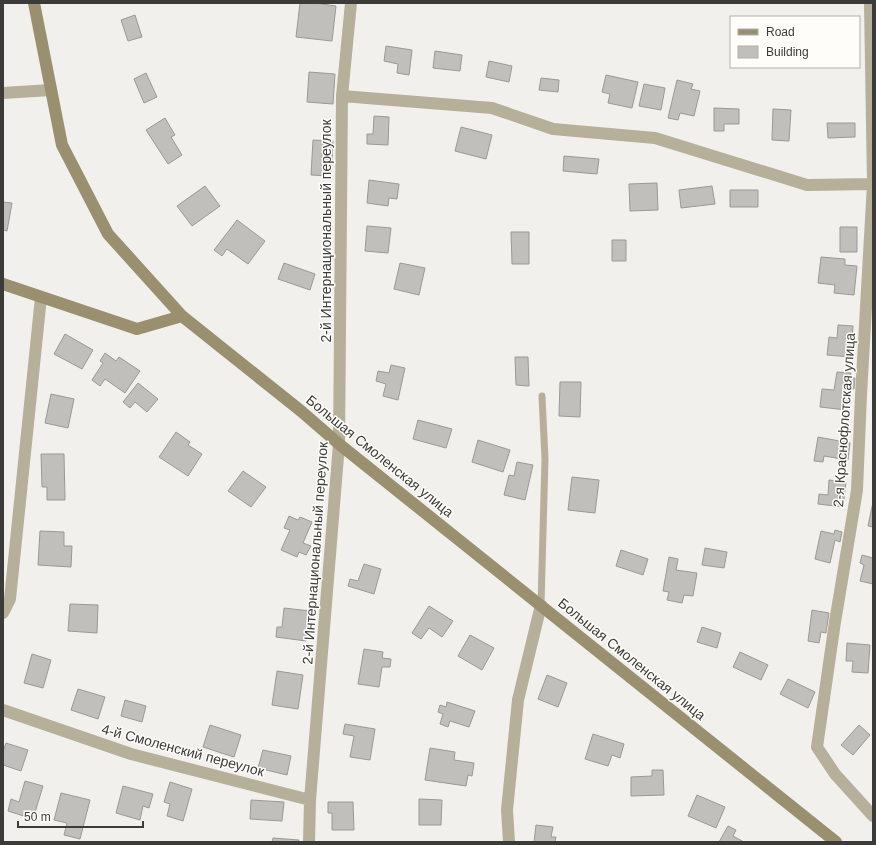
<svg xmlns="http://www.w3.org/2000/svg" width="876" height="845" font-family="Helvetica,sans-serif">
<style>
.building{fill:#c1bfbc;stroke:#9a9996}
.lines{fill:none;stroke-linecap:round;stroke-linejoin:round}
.lane{stroke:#b6af99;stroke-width:7}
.street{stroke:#b6af99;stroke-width:12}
.secondary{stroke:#9a8f6e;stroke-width:12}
.labels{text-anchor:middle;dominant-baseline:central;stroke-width:3;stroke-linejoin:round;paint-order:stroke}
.street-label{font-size:14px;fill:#3b3b39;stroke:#fefdf9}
</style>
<rect width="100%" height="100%" fill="#f1f0ec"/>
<path class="building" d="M300 3H315L336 6 332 41 296 37Z
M135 15 142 37 128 41 121 20Z
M386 46 412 50 409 75 397 73 398 64 384 61Z
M435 51 462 55 460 71 433 68Z
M489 61 512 66 509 82 486 77Z
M309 72 335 74 333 104 307 102Z
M146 73 157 97 144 103 134 79Z
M606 75 638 82 632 108 608 103 610 94 602 92Z
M541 78 559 80 558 92 539 90Z
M677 80 693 84 691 89 700 91 694 116 680 113 678 120 668 118Z
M644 84 665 88 661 110 639 106Z
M714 108 739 109V124H724V131H714Z
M773 109 791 110 789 141 772 140Z
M374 116 389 117 388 145 367 144V134H373Z
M165 118 175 135 171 137 182 155 168 164 146 130Z
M827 123H855V137L828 138Z
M461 127 492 135 486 159 455 151Z
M313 140 333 141 331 176 311 175Z
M564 156 599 159 597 174 563 171Z
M369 180 399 184 397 199 389 198 388 206 367 203Z
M657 183 658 210 630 211 629 184Z
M205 186 220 206 192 226 177 206Z
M712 186 715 204 681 208 679 190Z
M730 190H758V207H730Z
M3 202 12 203 7 231 3 230Z
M237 220 265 241 248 264 227 249 222 256 214 250Z
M367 226 391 228 388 253 365 251Z
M840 227H857V252H840Z
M511 232H529V264H512Z
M612 240H626V261H612Z
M821 257 845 259V265L857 266 854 295 834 293 835 285 818 283Z
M284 263 315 274 310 290 278 279Z
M400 263 425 268 419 295 394 289Z
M838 325 853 326 851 357 827 355 829 337 837 338Z
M65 334 93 350 82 369 54 354Z
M105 353 116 361 119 357 140 371 125 393 105 379 100 386 92 380 103 363 100 361Z
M515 357H528L529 386 516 385Z
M391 365 405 368 398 400 383 396 386 384 376 381 378 371 389 373Z
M837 372 851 373 850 377 855 378 854 389H849L846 410 820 407 822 389 834 390Z
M560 382H581L580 417 559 416Z
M138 383 158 399 147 412 135 402 130 408 123 402Z
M51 394 74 399 68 428 45 423Z
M418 420 452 429 446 448 413 439Z
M176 432 190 442 188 445 202 454 188 476 159 457Z
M818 437 850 443 848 460 824 456 823 462 814 461Z
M478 440 510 450 503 472 472 462Z
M41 454H64L65 500H47V487H42Z
M517 462 533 465 525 500 504 495 509 475 514 476Z
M243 471 266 487 251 507 228 491Z
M572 477 599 480 595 513 568 510Z
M829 480 846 482 843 507 818 504 819 494 828 495Z
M873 502V527L868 526Z
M289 516 298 520 300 517 312 522 303 543 311 546 306 555 299 552 297 557 281 550 290 530 284 528Z
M835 530 842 532 840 542 835 540 830 563 815 559 821 531 834 534Z
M40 531 64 532V546H72L71 567 38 565Z
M705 548 727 552 724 568 702 565Z
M621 550 648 559 643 575 616 566Z
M862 555 873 558V584L860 581 864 565 860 563Z
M669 557 678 559 676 570 697 573 693 596 684 595 682 603 667 600 669 592 663 591Z
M364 564 381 569 374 594 348 586 350 579 358 581Z
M70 604 98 605 97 633 68 631Z
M429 606 453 621 442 637 429 628 421 639 412 633Z
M284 608 310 611 306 641 276 637 277 627H282Z
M812 610 829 613 826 633 821 632 819 643 808 641Z
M702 627 721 633 717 648 697 642Z
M470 635 494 648 482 670 458 656Z
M847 643 870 645 868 673 852 672 853 661H846Z
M364 649 383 652 382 658 391 659 390 667H382L379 687 358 684Z
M740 652 768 665 761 680 733 667Z
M32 654 51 660 43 688 24 683Z
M277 671 303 675 298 709 272 705Z
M547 675 567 683 558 707 538 699Z
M788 679 815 692 808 708 780 694Z
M78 689 105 697 98 719 71 710Z
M125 700 146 706 142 722 121 716Z
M447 702 475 711 469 727 450 721 448 727 440 724 443 714 438 712 440 705 446 707Z
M345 724 375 729 370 760 350 757 354 736 343 734Z
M210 725 241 735 234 757 203 747Z
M859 725 870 735 853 755 841 745Z
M593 734 624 744 620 758 612 755 608 766 585 759Z
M6 743 28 750 21 771 3 765V752Z
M430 748 455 752 454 760 474 763 472 776 468 775 466 786 425 780Z
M263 750 291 756 287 775 258 768Z
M652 770H663L664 795 631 796V777L652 776Z
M25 781 43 786 33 819 8 811 11 799 19 802Z
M170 782 192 789 183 821 167 816 170 804 164 802Z
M123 786 153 794 149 808 143 806 140 820 116 813Z
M61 793 90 800 80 839 64 835 67 823 54 820Z
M697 795 725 807 716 828 688 816Z
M419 799 442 800 441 825H419Z
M251 800 284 802 282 821 250 819Z
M328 802H353L354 830H332V813H328Z
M536 825 553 827 551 837H556L555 842H534Z
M728 826 736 830 733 836 744 842H719Z
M273 838 299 840 298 842H272Z"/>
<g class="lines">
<path class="lane" d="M541 605 545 459 542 396"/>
<path class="street" d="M870 3 873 184 861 395 857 490 835 622 817 747 835 774 873 816
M3 93 51 90
M342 96 492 108 553 129 655 138 807 185 873 184
M3 613 10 599 41 297
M3 710 131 754 310 800
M309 842 310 800 339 444 342 96 351 3
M509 842 507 810 518 700 541 605"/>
<path class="secondary" d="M34 3 62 145 108 234 182 316 301 411 339 444 836 842
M3 284 137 329 182 316"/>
</g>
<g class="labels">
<g class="street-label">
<text transform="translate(326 231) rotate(-90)">2-й Интернациональный переулок</text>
<text transform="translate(844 420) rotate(-86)">2-я Краснофлотская улица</text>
<text transform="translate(380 456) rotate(39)">Большая Смоленская улица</text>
<text transform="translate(315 553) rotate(-86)">2-й Интернациональный переулок</text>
<text transform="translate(632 659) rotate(39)">Большая Смоленская улица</text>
<text transform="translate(183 750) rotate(15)">4-й Смоленский переулок</text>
</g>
</g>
<rect width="876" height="845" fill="none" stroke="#3b3b39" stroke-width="8"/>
<rect x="730" y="16" width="130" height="52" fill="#fefdf9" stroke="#b0afac"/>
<rect x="738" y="29" width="20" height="6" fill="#9a8f6e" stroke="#b0afac"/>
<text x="766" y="36" font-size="12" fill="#3b3b39">Road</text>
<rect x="738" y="46" width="20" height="12" fill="#c1bfbc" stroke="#b0afac"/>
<text x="766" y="56" font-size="12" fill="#3b3b39">Building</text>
<path d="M18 821v6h125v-6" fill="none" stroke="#3b3b39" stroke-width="2"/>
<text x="24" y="821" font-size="12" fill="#3b3b39" stroke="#fefdf9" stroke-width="3" paint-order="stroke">50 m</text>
</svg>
